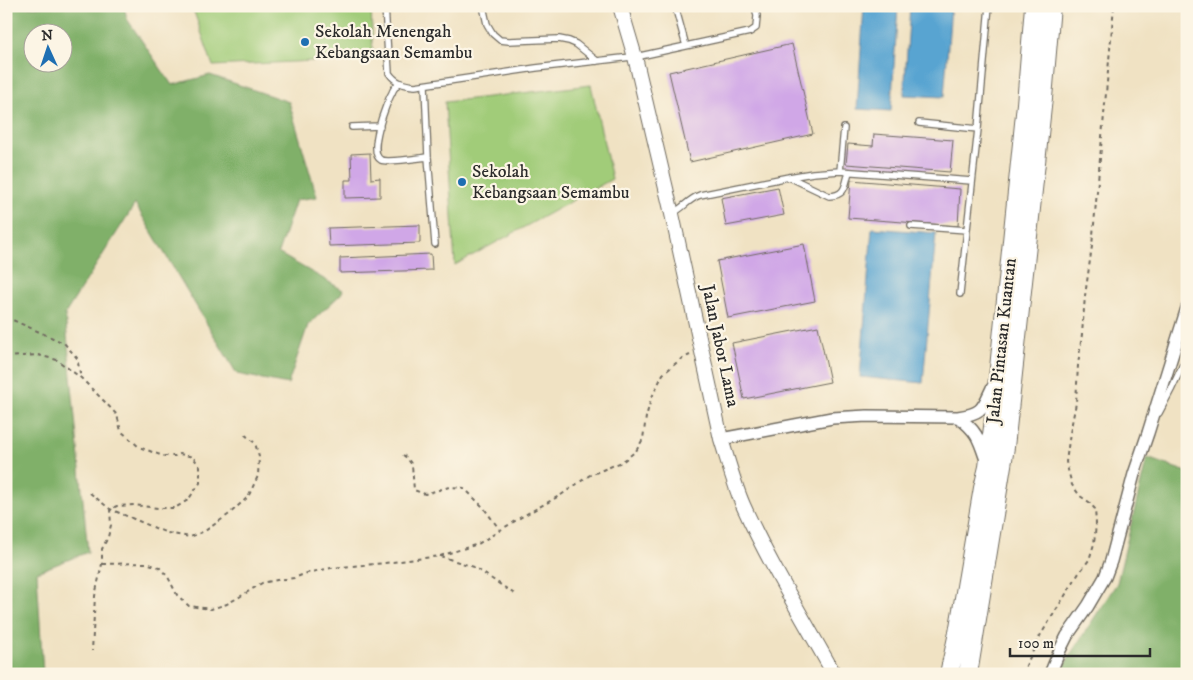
<svg xmlns="http://www.w3.org/2000/svg" width="1193" height="680" font-family="'IM FELL DW Pica',serif">
<style>
.green{fill:#a1cc79;stroke:#667c52}
.forest{fill:#80b069;stroke:#566e4a;fill-rule:evenodd}
.water{fill:#59a4d1;stroke:#42687e}
.building{fill:#d0a7e7}
.lines{fill:none;stroke-linecap:round;stroke-linejoin:round}
.service-casing{stroke:#706b60;stroke-width:8}
.minor-casing{stroke:#706b60;stroke-width:14}
.tertiary-casing{stroke:#706b60;stroke-width:16}
.trunk-casing{stroke:#706b60;stroke-width:20}
.path{stroke:#706b60;stroke-width:2;stroke-dasharray:4 4;stroke-linecap:butt}
.service{stroke:#fff;stroke-width:5.5}
.minor{stroke:#fff;stroke-width:11}
.tertiary{stroke:#fff;stroke-width:14}
.trunk{stroke:#fff;stroke-width:18}
.poi-dot{fill:#1f6fb2;stroke:#fcf5e5;stroke-width:2}
.labels{text-anchor:middle;dominant-baseline:central;stroke-width:4.5;stroke-linejoin:round;paint-order:stroke}
.poi-label{font-size:18px;fill:#2b2b2b;stroke:#fcf5e5;text-anchor:start}
.street-label{font-size:18px;fill:#2b2b2b;stroke:#fcf5e5}
</style>
<rect width="100%" height="100%" fill="#fcf5e5"/>
<filter id="ink" filterUnits="userSpaceOnUse"><feTurbulence type="fractalNoise" baseFrequency=".02" numOctaves="2"/><feDisplacementMap in="SourceGraphic" scale="10" xChannelSelector="R" yChannelSelector="G"/><feConvolveMatrix kernelMatrix="1 2 1 2 8 2 1 2 1" color-interpolation-filters="sRGB"/></filter>
<filter id="wash" filterUnits="userSpaceOnUse"><feTurbulence type="fractalNoise" baseFrequency=".0096" numOctaves="4" result="noise"/><feDisplacementMap in="SourceGraphic" scale="20" xChannelSelector="R" yChannelSelector="G"/><feGaussianBlur stdDeviation="1.12" result="paint"/><feColorMatrix in="noise" values="0 0 0 0 0 0 0 0 0 0 0 0 0 0 0 0 0 1.4 0 .05"/><feComposite in="paint" operator="in"/></filter>
<g filter="url(#wash)">
<rect width="100%" height="100%" fill="#f0e2c3"/>
<path class="green" d="M192 6H371L373 58 213 66Z
M591 85 612 179 455 265 445 102Z"/>
<path class="forest" d="M124 6 127 19 172 85 210 75 289 102 317 197 296 200 278 253 343 290 341 294 308 325 288 384 237 374 135 204 65 314 88 552 37 572 43 674H6V7ZM32 32H62V62H32Z
M1147 458 1187 472V674H1060L1070 655 1117 583Z"/>
<path class="water" d="M864 6H898L891 111 857 109Z
M910 6H951L944 97 904 95Z
M872 228 936 233 923 383 860 377Z"/>
<g id="blocks">
<path class="building" d="M792 44 813 134 690 162 669 72Z
M874 134 953 140 950 172 846 164 848 144 873 146Z
M370 153 371 179 380 178V197L345 198V180H352L351 154Z
M851 180 960 189 958 226 848 218Z
M778 187 784 215 726 226 721 198Z
M420 225V243L329 246 328 228Z
M804 244 815 301 728 318 717 261Z
M431 254 432 270 340 273V258Z
M818 326 830 382 744 399 732 343Z"/>
</g>
</g>
<g filter="url(#ink)">
<use href="#blocks" fill-opacity="0" stroke="#706b60" stroke-width="1"/>
<g class="lines">
<g class="service-casing">
<path id="service" d="M385 6 389 73C396 83 404 85 415 86L536 68 640 56 750 32 756 28 757 16 755 6
M483 6 487 24 493 34 500 40 509 41 559 39 569 41 576 44 597 61
M675 6 686 46
M399 83C396 86 393 89 392 93 386 103 367 153 381 160 388 163 419 158 428 157
M425 85 428 157 435 244
M919 123 978 129
M352 127 380 126
M840 171 844 128
M789 177 829 196C846 196 845 185 849 172
M673 213C683 208 689 199 700 195L789 177 813 173 840 171 972 181
M911 226 967 230
M960 294 978 129 989 6
M1159 413 1171 390 1187 356"/>
</g>
<g class="minor-casing">
<path id="minor" d="M958 417C977 431 979 439 986 460
M721 439 832 418 867 416 958 417C983 413 982 409 992 388
M1050 674 1060 650 1067 636 1088 606 1105 577 1111 561 1134 474 1148 433 1187 308"/>
</g>
<g class="tertiary-casing">
<path id="tertiary" d="M620 6 635 57 672 214 721 439C728 461 734 484 743 505 769 563 803 618 834 674"/>
</g>
<g class="trunk-casing">
<path id="trunk" d="M949 674 958 633 983 488 988 467 993 427 1026 104 1034 6
M968 674 1005 447 1043 98 1051 6"/>
</g>
<path class="path" d="M6 317 64 343 77 358 81 378
M6 357 38 355 57 360 81 378 104 401 117 415 121 431 139 447 163 456H175L180 454 193 457 200 467V483L188 500 175 508H158L134 505 117 506 110 509 111 525 108 537 102 549V564L95 596 92 651
M403 455 407 458 412 465 414 490 425 494 449 487 464 488 483 507 500 530
M90 493 110 509 167 533 190 537 205 531 228 515 248 497 258 476 259 457 255 443 244 434
M440 556 474 567 516 595
M102 564 146 563 159 567 168 577 177 595 189 606 211 609 227 604 241 596 262 583 277 580 294 578 307 573 331 568 385 563 440 556 478 544 523 516 561 495 590 475 622 462 636 451 643 439 646 417 651 399 663 374 681 359 690 355
M1022 674 1040 636 1079 573 1089 560 1094 544 1096 524 1095 509 1089 502 1080 496 1072 485 1066 462 1070 433 1076 403 1078 365 1082 334 1085 296 1092 246 1114 6"/>
<use href="#service" class="service"/>
<use href="#minor" class="minor"/>
<use href="#tertiary" class="tertiary"/>
<use href="#trunk" class="trunk"/>
</g>
</g>
<g class="poi-dot">
<circle cx="305" cy="42" r="5"/>
<circle cx="462" cy="182" r="5"/>
</g>
<g class="labels">
<g class="poi-label">
<text x="315" y="32">Sekolah Menengah<tspan x="315" dy="21">Kebangsaan Semambu</tspan></text>
<text x="472" y="172">Sekolah<tspan x="472" dy="21">Kebangsaan Semambu</tspan></text>
</g>
<g class="street-label">
<text transform="translate(1002 341) rotate(-84)">Jalan Pintasan Kuantan</text>
<text transform="translate(720 346) rotate(78)">Jalan Jabor Lama</text>
</g>
</g>
<rect width="1193" height="680" fill="none" stroke="#fcf5e5" stroke-width="25"/>
<g transform="translate(48 48) rotate(357)"><circle r="24" fill="#fcf5e5" stroke="#a8a49b"/>
<path d="M0-4L9 19L0 12L-9 19Z" fill="#1f6fb2"/>
<text y="-8" font-size="14" font-weight="bold" text-anchor="middle" fill="#2b2b2b">N</text>
</g>
<path d="M1010 648v8h140v-8" fill="none" stroke="#2b2b2b" stroke-width="2.5"/>
<text x="1018" y="648" font-size="15" fill="#2b2b2b" stroke="#fcf5e5" stroke-width="4" paint-order="stroke">100 m</text>
</svg>
